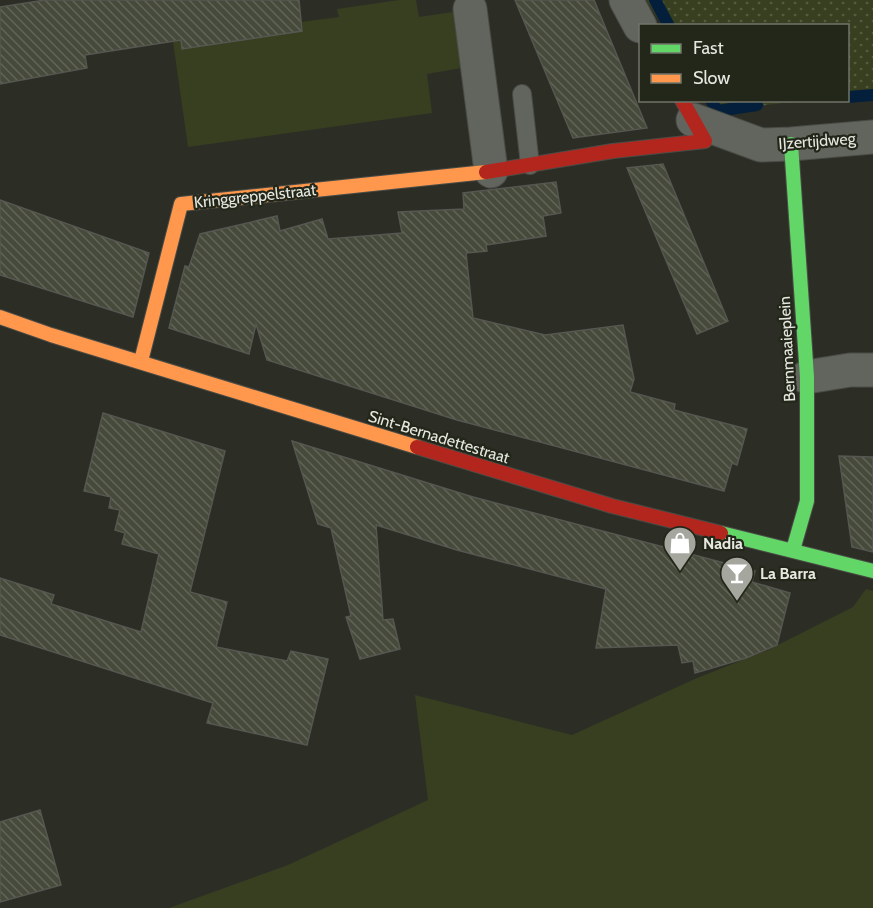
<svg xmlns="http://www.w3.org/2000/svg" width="873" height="908" font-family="Cabin,sans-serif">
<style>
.green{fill:#373f20}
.park{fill:url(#park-dots)}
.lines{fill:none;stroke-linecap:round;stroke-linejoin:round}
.stream{stroke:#041f3b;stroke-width:12}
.building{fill:url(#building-back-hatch);stroke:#555750;stroke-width:1.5}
.lane-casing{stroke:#4a4c46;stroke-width:20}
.street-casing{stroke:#4a4c46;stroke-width:35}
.fast-casing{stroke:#4a4c46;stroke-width:16}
.slow-casing{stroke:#4a4c46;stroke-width:16}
.jam-casing{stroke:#4a4c46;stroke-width:16}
.lane{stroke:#62645e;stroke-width:18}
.street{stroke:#62645e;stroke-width:33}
.fast{stroke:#63d668;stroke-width:14}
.slow{stroke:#ff974d;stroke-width:14}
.jam{stroke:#b3261e;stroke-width:14}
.labels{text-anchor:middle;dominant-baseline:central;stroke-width:4.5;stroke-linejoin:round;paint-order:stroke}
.street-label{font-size:16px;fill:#e6e8e0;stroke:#23271a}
.poi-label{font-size:16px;font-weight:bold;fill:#e6e8e0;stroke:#23271a;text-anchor:start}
</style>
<defs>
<pattern id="park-dots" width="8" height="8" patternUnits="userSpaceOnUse" patternTransform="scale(1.5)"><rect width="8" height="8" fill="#373f20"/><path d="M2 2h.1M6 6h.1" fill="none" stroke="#545b40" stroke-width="1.8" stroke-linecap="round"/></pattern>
<pattern id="building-back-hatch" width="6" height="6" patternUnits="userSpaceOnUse" patternTransform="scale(1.5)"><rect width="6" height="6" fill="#464a3b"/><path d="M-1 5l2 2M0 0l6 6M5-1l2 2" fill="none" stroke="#616457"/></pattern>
</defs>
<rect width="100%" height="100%" fill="#2c2e26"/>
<path class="green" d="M399 0H416L419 17 453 12 461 68 427 74 432 113 188 147 173 42 181 40 182 49 302 31 301 22 339 17 337 9Z
M866 589 873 591V908H169L288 865 428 800 415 695 572 735 697 678 768 650 853 607Z"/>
<path class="park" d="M646 0H873V95L848 97V26L662 25Z
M710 101H800L717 111Z"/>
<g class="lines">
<path class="stream" d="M655 0 669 26
M848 97 873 95
M711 100 717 111 757 105"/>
</g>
<path class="building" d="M45 0H299L302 31 182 49 181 40 85 55 87 68 0 84V7Z
M515 0H594L647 128 573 138Z
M663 164 728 321 697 334 627 168Z
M556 182 561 213 543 216 546 236 486 245 487 251 466 253 473 318 545 335 623 325 634 379 630 392 675 404 674 410 747 429 737 465 732 463 724 491 457 420 267 360 256 324 249 354 169 328 185 266 189 267 200 234 277 216 280 231 322 219 328 239 402 233 398 212 464 209 463 193Z
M0 200 149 253 133 317 0 275Z
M103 413 225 451 190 592 227 602 216 647 287 661 291 651 328 659 307 745 207 723 213 703 0 635V578L54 595 51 604 141 632 159 554 122 544 125 533 115 530 120 510 109 508 111 497 84 491Z
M292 441 473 497 755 571 752 582 790 593 777 645 746 658 695 673 693 661 682 663 678 645 596 648 606 589 457 550 376 525 383 620 393 619 400 649 360 659 346 617 351 616 331 528 318 524Z
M839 456 873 457V552L852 547Z
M40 810 61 885 0 902V822Z"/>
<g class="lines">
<g class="lane-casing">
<path id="lane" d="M522 94 530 165"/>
</g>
<g class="street-casing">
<path id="street" d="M626 0 640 26
M470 9 491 171
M693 120 761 145 791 144 873 137
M807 377 850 370H873"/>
</g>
<g class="fast-casing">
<path id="fast" d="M791 144 807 377V501L793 550
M721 533 873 571"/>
</g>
<g class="slow-casing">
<path id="slow" d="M0 317 51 335 417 447
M141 361 181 204 486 172"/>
</g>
<g class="jam-casing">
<path id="jam" d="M486 172 613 151 705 141 682 100
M417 447 612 506 721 533"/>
</g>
<use href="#lane" class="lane"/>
<use href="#street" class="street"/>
<use href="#fast" class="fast"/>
<use href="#slow" class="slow"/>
<use href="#jam" class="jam"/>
</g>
<defs>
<g id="shop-pin" transform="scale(1.725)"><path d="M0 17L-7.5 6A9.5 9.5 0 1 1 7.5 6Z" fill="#a5a79f" stroke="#23271a"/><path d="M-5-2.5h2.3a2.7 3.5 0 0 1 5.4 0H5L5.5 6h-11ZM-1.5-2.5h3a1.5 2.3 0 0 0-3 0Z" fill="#fff"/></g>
<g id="bar-pin" transform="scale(1.725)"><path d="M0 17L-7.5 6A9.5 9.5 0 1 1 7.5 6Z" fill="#a5a79f" stroke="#23271a"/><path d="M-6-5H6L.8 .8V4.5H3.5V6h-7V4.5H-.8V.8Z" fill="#fff"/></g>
</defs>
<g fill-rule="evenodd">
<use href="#shop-pin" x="680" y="543"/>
<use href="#bar-pin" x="737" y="573"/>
</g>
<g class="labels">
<g class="street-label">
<text transform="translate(817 141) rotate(-4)">IJzertijdweg</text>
<text transform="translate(255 196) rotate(-6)">Kringgreppelstraat</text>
<text transform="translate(787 349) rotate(-93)">Bernmaaieplein</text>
<text transform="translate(439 437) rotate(17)">Sint-Bernadettestraat</text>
</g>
<g class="poi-label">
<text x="703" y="543">Nadia</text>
<text x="760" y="573">La Barra</text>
</g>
</g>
<rect x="639" y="24" width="210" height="78" fill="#23271a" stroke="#717469" stroke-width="1.5"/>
<rect x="651" y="44" width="30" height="9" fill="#63d668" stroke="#717469" stroke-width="1.5"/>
<text x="693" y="54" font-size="18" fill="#e6e8e0">Fast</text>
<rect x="651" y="74" width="30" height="9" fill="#ff974d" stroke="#717469" stroke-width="1.5"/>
<text x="693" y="84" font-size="18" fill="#e6e8e0">Slow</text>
</svg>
